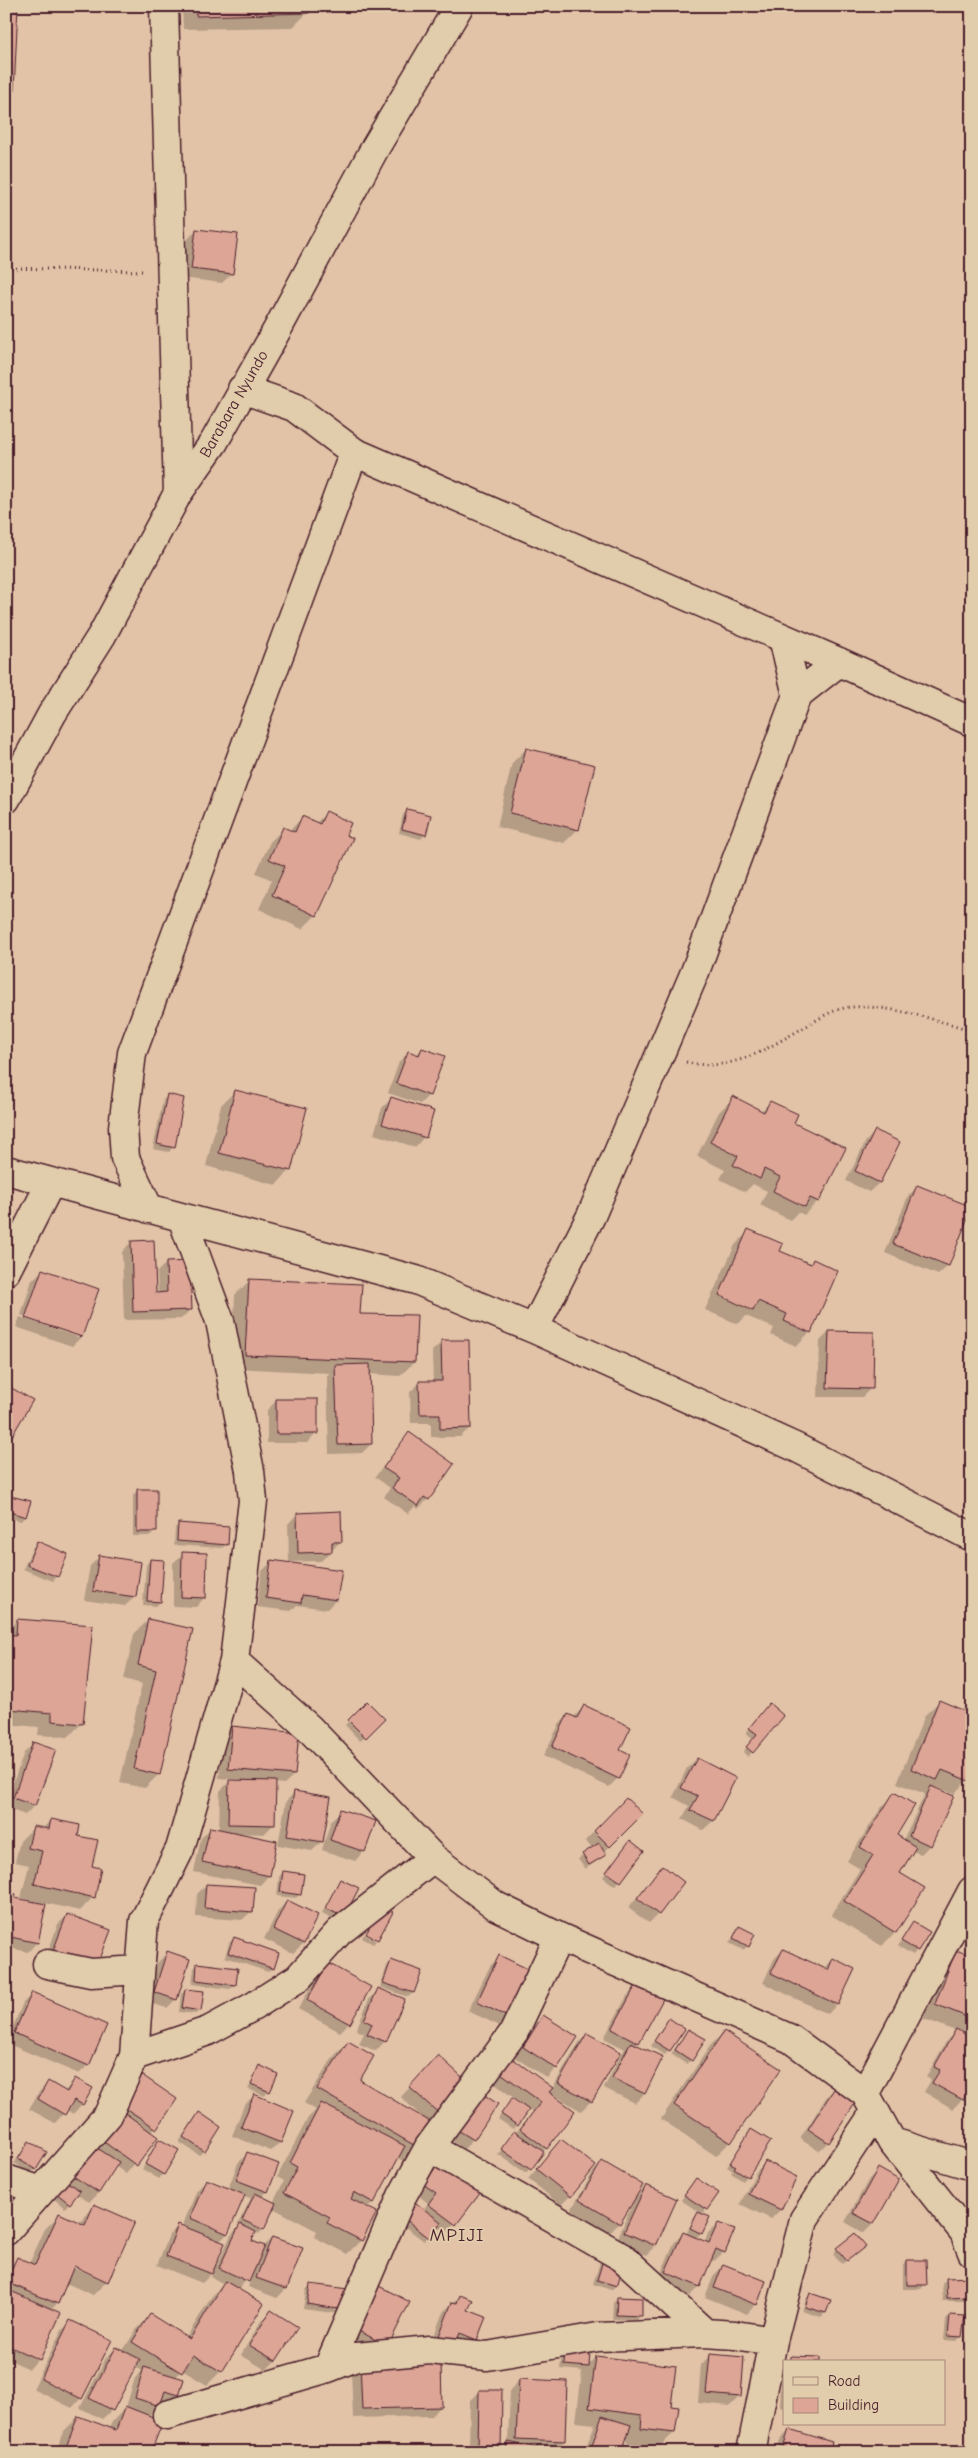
<svg xmlns="http://www.w3.org/2000/svg" width="978" height="2458" font-family="'Comic Neue',sans-serif">
<style>
.shadow{fill:#0003;fill-rule:evenodd}
.building{fill:#dda596;stroke:#4a1f2b}
.lines{fill:none;stroke-linecap:round;stroke-linejoin:round}
.street-casing{stroke:#4a1f2b;stroke-width:31}
.path{stroke:#4a1f2b;stroke-width:3;stroke-dasharray:1 4;stroke-linecap:butt}
.street{stroke:#e1ccab;stroke-width:28}
.labels{text-anchor:middle;dominant-baseline:central;stroke-width:4;stroke-linejoin:round;paint-order:stroke}
.street-label{font-size:16px;fill:#4a1f2b;stroke:#e1ccab}
.quarter-label{font-size:19px;letter-spacing:1px;fill:#4a1f2b;stroke:#e1ccab}
</style>
<rect width="100%" height="100%" fill="#e2c3a7"/>
<filter id="ink" filterUnits="userSpaceOnUse"><feTurbulence type="fractalNoise" baseFrequency=".02" numOctaves="2"/><feDisplacementMap in="SourceGraphic" scale="10" xChannelSelector="R" yChannelSelector="G"/><feConvolveMatrix kernelMatrix="1 2 1 2 8 2 1 2 1" color-interpolation-filters="sRGB"/></filter>
<g filter="url(#ink)">
<path class="shadow" d="M6 6 13 90 6 97Z
M182 6H307V13L293 27 183 29Z
M196 230 232 273 222 283 182 278 187 240Z
M526 749 578 829 564 843 497 827 512 763Z
M407 810 425 834 421 839 399 833 403 815Z
M326 813 344 836 316 915 302 929 259 909 272 880 256 873 270 842 284 828 289 831 303 817 316 823Z
M422 1049 429 1095 420 1104 388 1093 399 1062 408 1053 416 1055Z
M235 1091 289 1171 276 1185 206 1166 221 1105Z
M167 1096 173 1147 169 1152 153 1149 163 1100Z
M733 1098 761 1111 770 1103 792 1124 818 1201 804 1215 798 1212 790 1220 760 1205 767 1191 753 1184 745 1192 720 1179 725 1170 697 1156 719 1112Z
M391 1099 424 1137 415 1147 374 1134 382 1108Z
M875 1132 899 1143 879 1183 869 1192 846 1181 866 1141Z
M917 1187 971 1208 948 1266 938 1275 885 1253 908 1196Z
M749 1231 779 1251 809 1265 813 1261 810 1332 796 1346 771 1335 774 1328 746 1316 738 1324 705 1310 735 1245Z
M131 1242 154 1294H158L157 1272 166 1263 190 1310 181 1319 124 1320 122 1252Z
M42 1271 81 1337 72 1346 16 1327 20 1317 78 1337V1334L21 1315 32 1280Z
M249 1281 359 1315 414 1362 400 1376 369 1374 371 1444 362 1453 329 1454 327 1376 330 1373 232 1368 235 1295Z
M972 1322V1333L967 1331Z
M829 1332 871 1388 862 1397H818L820 1341Z
M442 1342 470 1428 460 1437H431V1423H411L410 1392 420 1383 433 1382 432 1351Z
M276 1401 317 1433 307 1443H267V1410Z
M409 1434 452 1464 428 1499 418 1509 415 1506 408 1514 384 1497 390 1488 375 1477Z
M137 1491 155 1531 151 1536H133V1495Z
M6 1496 25 1516 21 1521 6 1517Z
M297 1514 341 1541 321 1561 289 1562 288 1524Z
M179 1524 226 1544 222 1548 174 1545 175 1528Z
M37 1543 57 1576 53 1581 23 1569 33 1547Z
M183 1554 205 1597 196 1607 173 1606V1563Z
M99 1557 134 1597 125 1606 84 1600 90 1566Z
M150 1560 160 1602 156 1606 143 1605 146 1565Z
M272 1561 336 1600 327 1609 297 1605 291 1611 257 1607 262 1571Z
M18 1620 82 1723 68 1737 38 1735 39 1727 6 1724V1631Z
M148 1620 192 1630 159 1774 145 1788 120 1783 142 1684 124 1679 134 1634Z
M939 1702 967 1780 954 1794 936 1787 930 1845 921 1854 912 1851 899 1873 895 1932 882 1946 831 1915 860 1869 847 1861 881 1808 895 1794V1835L903 1840 925 1794 897 1783 925 1715Z
M367 1703 383 1719 360 1741 345 1725Z
M584 1706 618 1751V1778L609 1787 543 1756 559 1725 568 1715 573 1718Z
M765 1709 752 1752 748 1757 743 1752 754 1739 746 1733Z
M232 1728 294 1775 284 1784 275 1783 274 1824 264 1834 240 1833 269 1875 260 1885 194 1872 201 1838 210 1829 219 1830 220 1791 229 1782H242V1780L219 1778 223 1737Z
M34 1743V1806L25 1815 6 1808V1802L24 1753Z
M697 1759 734 1778 713 1821 703 1830 682 1819 689 1806 673 1797 687 1768Z
M295 1792 322 1841 312 1851 278 1845 286 1801Z
M626 1799 642 1814 603 1853 604 1854 600 1859 585 1869 578 1859 593 1849 585 1841Z
M341 1811 364 1851 355 1861 322 1850 331 1820Z
M51 1820 77 1836 90 1867 93 1897 80 1911 45 1903 37 1942 28 1952 6 1947V1893L14 1899 43 1905V1903L21 1898 29 1865 15 1862 20 1841 34 1827 42 1829Z
M626 1846 643 1851 615 1886 603 1877Z
M662 1867 658 1914 649 1923 628 1908Z
M283 1872 300 1894 296 1898 277 1896 279 1877Z
M341 1880 357 1888 338 1921 322 1913Z
M206 1885 252 1911 242 1920 196 1917 197 1894Z
M287 1901 317 1916 303 1944 293 1953 264 1939 278 1911Z
M68 1915 87 1976 45 1960 58 1924Z
M914 1923 917 1950 913 1955 898 1946Z
M739 1928 748 1946 743 1950 729 1943Z
M364 1934 376 1941 373 1944 362 1938Z
M234 1938 272 1968 268 1972 225 1957 229 1943Z
M783 1950 824 1969 833 1959 837 2004 828 2014 763 1983 774 1959Z
M957 1951 971 1957 972 1954V2037L970 2038 962 2099 953 2109 924 2092 931 2080 926 2077 947 2040 956 2031 922 2018 943 1965Z
M168 1952 176 1999 167 2008 145 2002 158 1962Z
M499 1957 533 1973 502 2027 468 2011 490 1966Z
M391 1962 421 1972 413 1993 408 1997 380 1987 387 1966Z
M198 1964 235 1985 230 1989 192 1984 194 1968Z
M328 1964 349 2023 340 2032 298 2009 318 1974Z
M636 1986 638 2042 635 2045 644 2094 635 2103 604 2088 620 2056 618 2055 591 2101 581 2111 551 2093 546 2148 526 2173 498 2154 533 2112 529 2109 513 2129 498 2119 508 2104 519 2102 486 2077 496 2064 552 2089 578 2044 587 2034 621 2054 625 2049 604 2038 627 1996Z
M186 1990 200 2010 196 2014 179 2012 181 1994Z
M378 1990 385 2041 376 2051 359 2044 364 2033 356 2030 369 1999Z
M33 1993 88 2065 79 2074 6 2043 23 2003Z
M543 2016 556 2068 547 2078 514 2057 534 2026Z
M669 2020 684 2029 665 2055 651 2046Z
M688 2030 691 2060 686 2064 671 2054Z
M724 2032 730 2142 716 2156 661 2119 710 2046Z
M348 2042 358 2081 424 2119 401 2097 429 2066 469 2084 418 2147 404 2161 397 2157 373 2202 367 2208 361 2240 347 2254 314 2237 317 2231 273 2208 263 2229 259 2234 255 2232 250 2241 263 2247 272 2238 286 2289 277 2298 248 2287 252 2276 250 2275 238 2290 263 2304 221 2371 207 2385 182 2370 175 2378 178 2394 169 2404 161 2402 148 2417 150 2452H57L64 2431 78 2417 109 2428 112 2422 126 2407 135 2378 142 2371 135 2366 112 2410 102 2419 80 2408 106 2358 116 2348 122 2352 136 2330 150 2316 186 2338 212 2296 224 2284 211 2277 214 2271 202 2283 157 2265 169 2235 179 2225 182 2227 197 2190 207 2181 228 2189 238 2163 248 2153 267 2192 261 2197 273 2203 284 2181 277 2177 308 2118 316 2110 304 2103 334 2056ZM243 2196 251 2198 238 2224 240 2225 231 2235 217 2265 215 2264 219 2242 227 2234Z
M260 2067 277 2074 265 2096 248 2089Z
M75 2079 82 2104 73 2114 67 2110 55 2123 29 2109 39 2092 48 2083 64 2092Z
M133 2086 176 2100 151 2133 156 2137 126 2174 115 2166 98 2193 89 2202 76 2194 65 2208 53 2198 67 2183 84 2156 97 2149 116 2124Z
M837 2087 828 2142 819 2151 800 2139 827 2096Z
M254 2096 280 2142 271 2151 232 2136 244 2105Z
M496 2104 473 2139 464 2149 443 2135Z
M195 2118 204 2151 199 2155 179 2142Z
M751 2131 747 2176 743 2181 731 2173 733 2171 727 2167Z
M561 2140 570 2196 561 2205 528 2179Z
M160 2141 163 2174 159 2179 142 2169Z
M29 2142 46 2153 31 2174 14 2163Z
M443 2160 482 2189 446 2233 436 2226 424 2241 396 2220 423 2210 428 2203 415 2193Z
M765 2162 796 2177 780 2210 771 2219 740 2204 756 2172Z
M602 2163 619 2223 610 2233 571 2210 593 2172Z
M878 2170 898 2180 873 2224 864 2233 845 2222 869 2179Z
M696 2180 717 2194 701 2215V2233L696 2238 705 2242 708 2233 718 2224 724 2252 714 2261 710 2260 699 2286 690 2296 657 2282 674 2243 683 2233 686 2234 694 2218 699 2212 681 2200Z
M646 2186 675 2199 655 2246 646 2255 616 2242 635 2198Z
M94 2206 107 2281 93 2295 66 2283 57 2304 50 2310 39 2359 29 2369 6 2358V2270L17 2259 29 2264 45 2229 59 2215 79 2224ZM69 2263 103 2278V2280L68 2265Z
M837 2249 860 2250 842 2264 833 2254Z
M605 2258 623 2264 616 2286 611 2290 593 2284 600 2262Z
M907 2261 925 2284 921 2289H903V2266Z
M724 2265 756 2304 747 2314 705 2297 714 2275Z
M972 2278V2301H943L942 2283 947 2279Z
M310 2286 347 2290 340 2314 303 2309 306 2290Z
M810 2295 825 2313 821 2317 802 2311 806 2299Z
M460 2296 476 2339 466 2349 430 2346 443 2312Z
M617 2298 640 2316 636 2320 612 2319 613 2303Z
M408 2303 378 2354 343 2337Z
M271 2312 275 2361 266 2370 241 2355 261 2321Z
M950 2316 961 2336 957 2341 944 2340 946 2320Z
M71 2322 81 2398 72 2408 33 2389 61 2331Z
M562 2354 588 2366 596 2357 674 2433 660 2446 627 2443 628 2434 621 2452H584L595 2424 576 2422 582 2371 560 2369Z
M710 2355 740 2396 730 2406 698 2403 701 2365Z
M361 2363 441 2406 432 2416 353 2418 351 2372Z
M784 2364V2408L780 2407 782 2366Z
M519 2380 564 2441 554 2450 504 2452 508 2444 510 2390Z
M480 2391 499 2452H469L470 2400Z
M790 2430 828 2450 835 2452H776L780 2440Z"/>
<path class="building" d="M6 6H18L14 91 6 90Z
M196 6H308L309 13 196 16Z
M196 229 238 234 233 274 191 269Z
M526 748 595 765 579 830 510 813Z
M407 809 431 815 426 835 402 829Z
M326 811 351 823 346 835 353 838 317 916 272 895 285 866 269 859 283 827 295 832 302 816 320 824Z
M422 1048 445 1056 430 1096 396 1083 408 1051 419 1055Z
M235 1090 307 1108 291 1171 219 1153Z
M167 1094 184 1098 175 1148 157 1144Z
M733 1096 764 1112 770 1101 798 1114 794 1123 846 1148 819 1202 810 1198 805 1207 773 1191 780 1177 764 1169 760 1179 733 1165 738 1156 710 1142Z
M391 1097 434 1111 426 1138 382 1124Z
M875 1130 900 1142 880 1183 855 1171Z
M917 1185 972 1207 949 1266 893 1244Z
M748 1229 783 1244 780 1251 811 1264 813 1259 838 1271 811 1333 784 1321 787 1314 758 1301 753 1311 719 1295Z
M154 1240 156 1293 167 1292 166 1262 190 1261 192 1310 133 1312 131 1241Z
M42 1269 99 1289 82 1337 25 1318Z
M249 1279 362 1284 360 1314 417 1315 415 1362 245 1355Z
M829 1331 874 1332 873 1389 827 1388Z
M441 1340H469L471 1428 440 1429V1414H420L419 1381H442Z
M370 1364 372 1444 338 1445 335 1365Z
M6 1385 33 1400 9 1441 6 1439Z
M276 1399H318V1434H276Z
M409 1432 454 1464 429 1500 424 1497 418 1506 392 1488 399 1478 383 1468Z
M137 1489H157V1532H137Z
M6 1495 31 1501 26 1517 6 1511Z
M341 1511 342 1542H332V1552L298 1553 297 1513Z
M178 1523 229 1527 228 1545 177 1541Z
M37 1541 68 1554 58 1577 27 1565Z
M182 1552 207 1553 206 1598 181 1597Z
M99 1555 141 1562 136 1597 93 1591Z
M150 1559 164 1560 161 1602 147 1601Z
M271 1560 342 1570 337 1600 302 1595 301 1603 266 1598Z
M17 1619 93 1625 83 1724 52 1721V1713L9 1709 11 1690H6V1634L16 1635Z
M148 1619 193 1629 160 1775 134 1769 156 1670 138 1665Z
M939 1700 972 1714V1773L969 1781 942 1770 937 1780 911 1769Z
M367 1701 385 1719 366 1738 348 1720Z
M769 1703 784 1716 753 1753 746 1747 757 1734 749 1728Z
M584 1705 631 1727 620 1750 630 1755 619 1779 552 1747 568 1714 577 1718Z
M232 1726 299 1733 295 1775 228 1769Z
M33 1742 56 1750 35 1806 13 1798Z
M697 1758 736 1778 714 1821 690 1810 698 1796 681 1788Z
M229 1780 276 1781 275 1825 228 1824Z
M931 1786 954 1796 931 1846 909 1836Z
M294 1791 331 1797 323 1842 287 1836Z
M894 1792 915 1805 897 1835 916 1847 900 1873 925 1888 896 1933 844 1901 873 1855 860 1847Z
M626 1798 643 1814 610 1847 594 1831Z
M340 1809 376 1821 365 1852 330 1840Z
M51 1819 80 1825 78 1836 98 1840 92 1866 101 1868 95 1898 34 1884 42 1851 28 1848 33 1826 49 1829Z
M210 1827 277 1841 270 1876 202 1862Z
M630 1840 644 1851 621 1882 606 1872Z
M599 1843 606 1855 589 1865 582 1854Z
M662 1865 684 1882 659 1915 637 1898Z
M283 1871 304 1874 301 1895 280 1892Z
M340 1879 359 1888 344 1917 325 1908Z
M206 1884 255 1887 253 1912 204 1908Z
M6 1892 16 1894 15 1898 46 1904 38 1943 6 1936Z
M287 1900 318 1915 304 1944 273 1929Z
M381 1905 393 1912 378 1940 366 1934Z
M67 1914 111 1930 97 1967 53 1951Z
M913 1922 930 1932 918 1951 901 1941Z
M739 1926 755 1934 749 1947 733 1938Z
M234 1937 279 1953 274 1969 228 1953Z
M783 1949 828 1970 833 1958 855 1969 838 2005 771 1973Z
M956 1950 972 1956V2019L935 2004Z
M167 1951 190 1959 177 2000 154 1992Z
M499 1955 534 1972 512 2019 477 2002Z
M391 1960 422 1971 414 1993 383 1983Z
M197 1963 238 1968 236 1985 196 1980Z
M328 1963 371 1987 350 2024 307 2000Z
M636 1985 663 1999 639 2043 612 2029Z
M378 1988 405 1999 386 2042 367 2034 372 2024 364 2020Z
M185 1989 204 1991 201 2011 182 2008Z
M32 1992 107 2025 89 2066 14 2033Z
M543 2015 578 2037 557 2069 523 2047Z
M669 2018 685 2029 670 2051 654 2041Z
M688 2029 706 2039 692 2061 675 2050Z
M956 2029 972 2038V2085L963 2100 932 2083 940 2070 934 2067Z
M724 2031 781 2069 731 2143 674 2105Z
M587 2033 621 2052 592 2102 558 2083Z
M348 2041 374 2056 360 2080 434 2124 419 2148 317 2089Z
M631 2042 663 2057 645 2094 612 2078Z
M505 2053 553 2088 549 2092 575 2111 547 2149 520 2129 541 2102 494 2068Z
M438 2055 470 2084 442 2116 409 2087Z
M259 2065 278 2074 270 2092 251 2084Z
M142 2075 177 2099 157 2129 122 2106Z
M75 2078 93 2088 83 2105 74 2100 65 2115 38 2099 48 2081 67 2092Z
M836 2086 858 2099 829 2143 808 2129Z
M475 2089 498 2104 474 2140 451 2126Z
M254 2094 294 2111 281 2143 241 2127Z
M512 2098 529 2110 518 2126 501 2114Z
M321 2103 405 2146 374 2203 354 2192 351 2199 377 2212 362 2241 327 2223 330 2217 284 2193 297 2167 290 2163Z
M199 2112 221 2127 205 2152 183 2137Z
M125 2113 158 2137 137 2166 104 2142Z
M751 2129 771 2141 748 2177 734 2168 736 2166 730 2163Z
M514 2131 544 2152 531 2170 501 2149Z
M159 2139 179 2150 164 2175 145 2164Z
M561 2139 596 2166 571 2197 536 2169Z
M29 2141 47 2152 36 2170 18 2159Z
M94 2146 119 2162 99 2193 73 2176Z
M247 2152 279 2164 268 2192 236 2180Z
M443 2158 484 2188 456 2225 428 2204 436 2193 423 2184Z
M602 2161 643 2185 620 2224 579 2200Z
M765 2161 797 2177 781 2210 748 2194Z
M878 2168 899 2180 874 2224 853 2213Z
M696 2178 719 2193 707 2210 684 2195Z
M206 2179 245 2195 228 2234 190 2218Z
M66 2181 80 2191 70 2204 56 2193Z
M646 2185 677 2199 656 2246 624 2232Z
M255 2193 276 2203 264 2230 242 2220Z
M412 2200 441 2222 429 2238 400 2215Z
M94 2204 135 2222 108 2282 74 2266 58 2304 6 2282 17 2257 35 2265 59 2213 85 2225Z
M698 2212 710 2217 702 2234 690 2228Z
M718 2223 735 2229 725 2253 716 2249 700 2287 665 2272 683 2232 709 2243Z
M178 2224 225 2243 212 2274 166 2256Z
M240 2224 256 2232 252 2241 265 2246 249 2282 219 2268Z
M855 2233 866 2246 847 2261 836 2248Z
M272 2237 303 2248 287 2289 256 2278Z
M604 2257 624 2263 617 2286 597 2280Z
M907 2260H926L927 2285H907Z
M723 2264 766 2281 757 2305 714 2288Z
M972 2277V2297L947 2298 946 2278Z
M225 2281 264 2304 222 2372 193 2355 182 2373 132 2342 150 2314 190 2339Z
M373 2283 410 2302 388 2346 351 2327Z
M310 2284 348 2289 345 2310 307 2304Z
M6 2289 61 2313 40 2360 6 2345V2328L11 2318 6 2316Z
M810 2293 831 2300 826 2313 805 2307Z
M460 2295 473 2300 468 2310 486 2317 477 2340 460 2333 456 2343 439 2336 452 2302 457 2303Z
M617 2297 642 2298V2316L616 2315Z
M271 2310 298 2327 276 2361 249 2345Z
M950 2315 965 2316 962 2337 948 2336Z
M70 2320 112 2340 82 2399 41 2379Z
M116 2347 140 2359 113 2411 89 2398Z
M565 2349 590 2351 589 2367 564 2365Z
M710 2354 744 2357 741 2397 706 2394Z
M596 2356 676 2366 671 2406 679 2407 675 2433 641 2429 642 2415 589 2408Z
M791 2356 820 2357V2362H791Z
M441 2359 442 2407 362 2409 360 2361Z
M144 2367 184 2379 179 2395 165 2391 160 2406 135 2398Z
M519 2379 567 2381 565 2441 516 2439Z
M479 2390H502L501 2452 478 2451Z
M125 2406 163 2421 151 2452H64L78 2416 116 2430Z
M602 2416 631 2425 622 2452H596L598 2447 592 2445Z
M789 2429 832 2442 830 2449 840 2452H782Z
M508 2442 543 2449V2452H507Z"/>
<g class="lines">
<g class="street-casing">
<path id="street" d="M164 6 178 493
M242 389 294 407 354 452 839 662 972 722
M797 695 839 662
M6 799 52 714 102 635 178 493 214 442 277 330 375 148 459 6
M6 1170 416 1280 534 1329 795 1447 972 1537
M149 1209 125 1158 123 1127 132 1053 354 452
M6 1271 51 1182
M534 1329 591 1216 695 972 797 695 783 638
M234 1661 309 1728 433 1858 496 1906 559 1937 791 2039 865 2093 892 2142 964 2232 972 2252
M47 1964 91 1973 140 1970
M134 2056 208 2031 254 2006 298 1978 339 1932 433 1858
M865 2093 972 1891
M892 2142 972 2166
M429 2147 622 2257 705 2333
M6 2179 41 2191
M6 2231 108 2115 134 2056 144 1921 180 1849 234 1661 253 1501 250 1471 220 1321 182 1218
M328 2368 402 2196 429 2147 514 2032 559 1937
M167 2415 328 2368 356 2357 430 2350 487 2356 598 2337 705 2333 735 2335 773 2341
M751 2452 773 2341 804 2219 875 2112"/>
</g>
<path class="path" d="M6 268 143 271
M686 1062C734 1074 770 1046 810 1024 823 1016 836 1008 852 1007 893 1005 933 1020 972 1030"/>
<use href="#street" class="street"/>
</g>
</g>
<g class="labels">
<g class="street-label">
<text transform="translate(234 404) rotate(-60)">Barabara Nyundo</text>
</g>
<g class="quarter-label">
<text x="457" y="2235">MPIJI</text>
</g>
</g>
<rect width="978" height="2458" fill="none" stroke="#e1ccab" stroke-width="25"/>
<rect x="12" y="12" width="953" height="2433" fill="none" stroke="#4a1f2b" stroke-width="2" filter="url(#ink)"/>
<rect x="783" y="2360" width="162" height="65" fill="#e1ccab" stroke="#a58778"/>
<rect x="793" y="2377" width="25" height="8" fill="#e1ccab" stroke="#a58778"/>
<text x="828" y="2386" font-size="15" fill="#4a1f2b">Road</text>
<rect x="793" y="2398" width="25" height="15" fill="#dda596" stroke="#a58778"/>
<text x="828" y="2410" font-size="15" fill="#4a1f2b">Building</text>
</svg>
